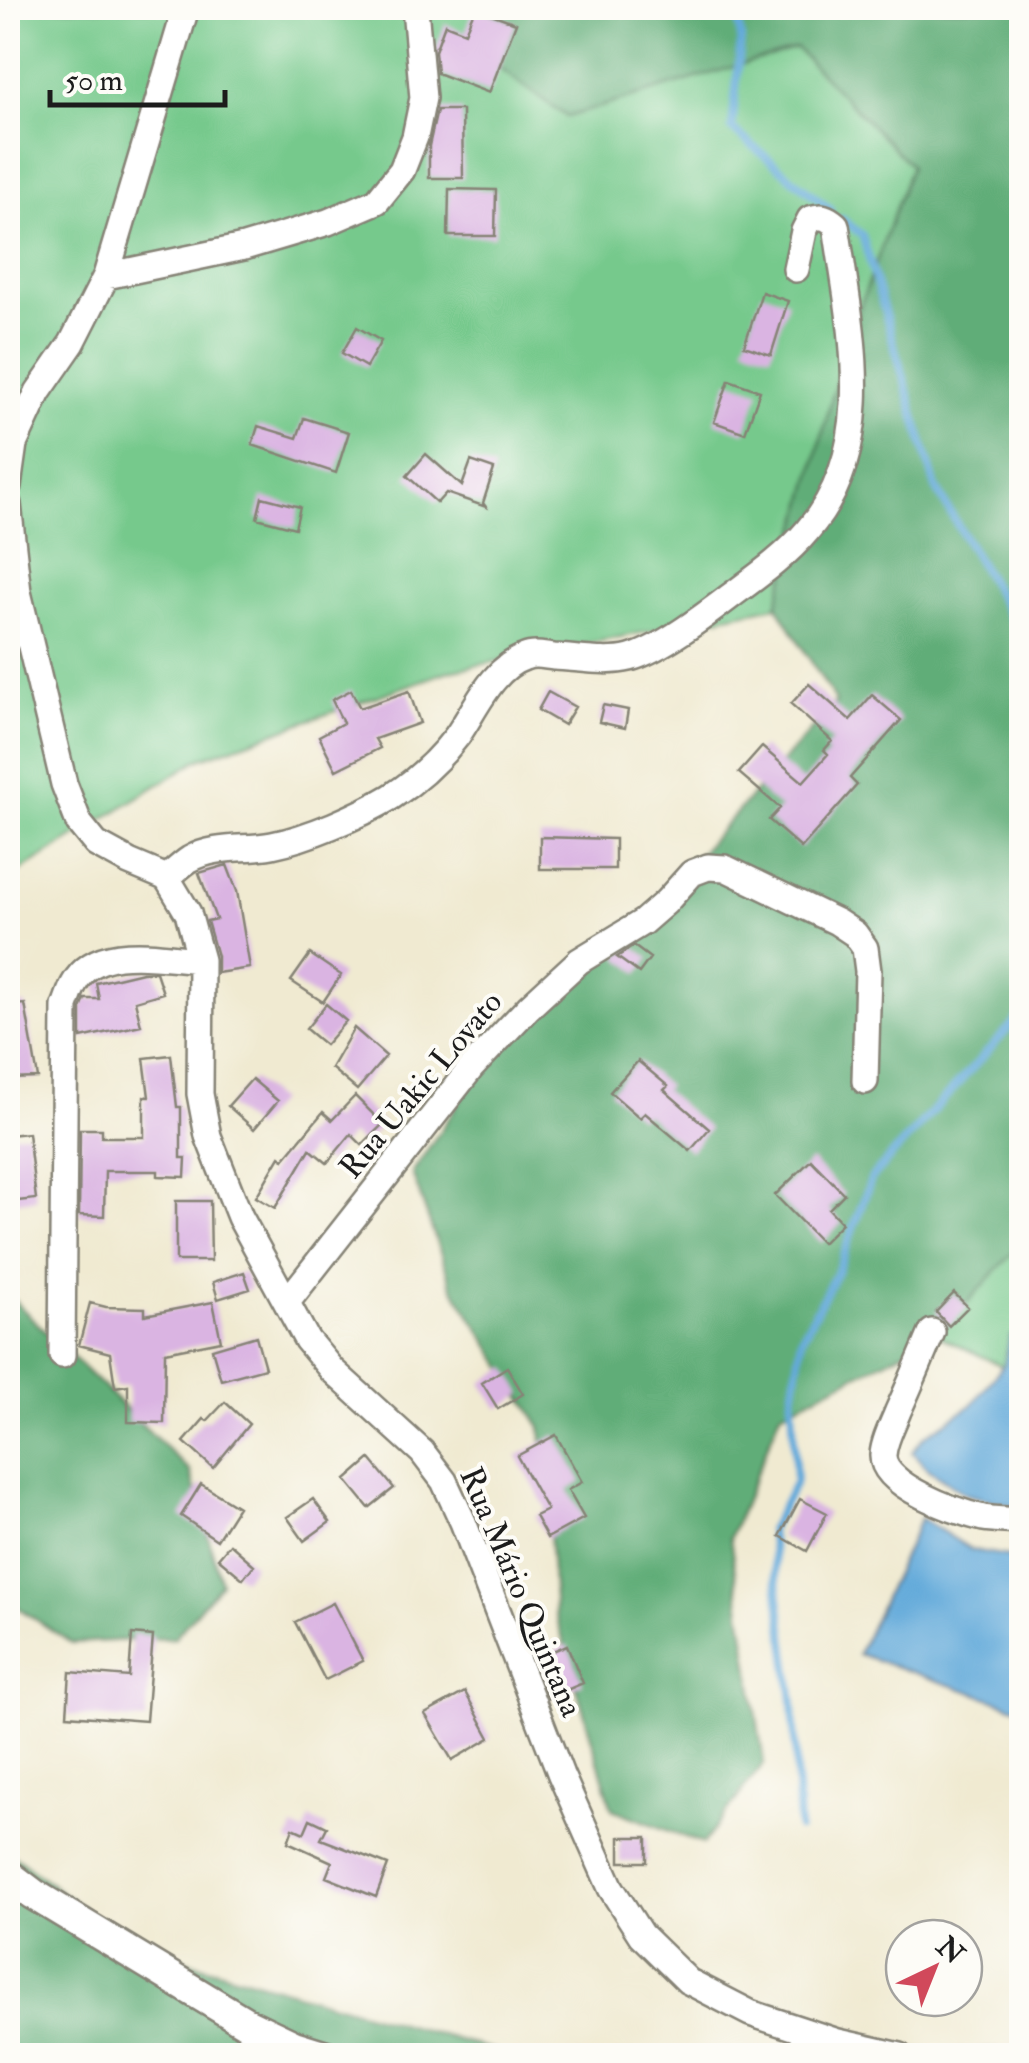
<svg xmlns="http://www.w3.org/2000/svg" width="1029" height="2063" font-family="'IM FELL Double Pica',serif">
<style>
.green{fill:#76c98c;stroke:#497254;stroke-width:2.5}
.forest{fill:#60ad78;stroke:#3e644a;stroke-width:2.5}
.water{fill:#63aada;stroke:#40637b;stroke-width:2.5}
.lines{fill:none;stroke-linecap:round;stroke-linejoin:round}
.stream{stroke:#63aada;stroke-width:8}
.building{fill:#dab4e2}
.minor-casing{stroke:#868376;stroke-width:30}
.tertiary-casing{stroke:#868376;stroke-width:35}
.minor{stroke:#fff;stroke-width:25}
.tertiary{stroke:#fff;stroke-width:30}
.labels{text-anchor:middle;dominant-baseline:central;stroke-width:8;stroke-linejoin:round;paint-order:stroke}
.street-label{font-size:32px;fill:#1c1c1c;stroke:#fdfcf7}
</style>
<rect width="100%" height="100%" fill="#fdfcf7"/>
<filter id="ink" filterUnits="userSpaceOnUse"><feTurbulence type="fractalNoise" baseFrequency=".01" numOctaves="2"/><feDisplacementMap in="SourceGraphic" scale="20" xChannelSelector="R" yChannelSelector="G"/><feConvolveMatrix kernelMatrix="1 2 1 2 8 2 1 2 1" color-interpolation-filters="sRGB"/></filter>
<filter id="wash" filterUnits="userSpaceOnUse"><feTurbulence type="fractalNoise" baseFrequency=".0048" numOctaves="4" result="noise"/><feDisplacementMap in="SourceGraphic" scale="40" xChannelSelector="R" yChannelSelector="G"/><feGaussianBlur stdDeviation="2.25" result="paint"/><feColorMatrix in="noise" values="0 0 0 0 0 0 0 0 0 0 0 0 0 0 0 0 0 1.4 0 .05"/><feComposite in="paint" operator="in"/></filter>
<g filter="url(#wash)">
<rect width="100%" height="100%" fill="#f0ead1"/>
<path class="green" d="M8 8H471L491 62 567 116 796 48 911 166 846 345 777 606 449 671 199 759 8 879Z
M1021 1244V1375L937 1335Z"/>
<path class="forest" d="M471 8H1021V1244L937 1335 781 1413 730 1538 764 1763 703 1844 612 1809 555 1613 541 1427 452 1286 412 1173 491 1054 629 932 836 702 777 606 846 345 911 166 796 48 567 117 491 62Z
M8 1295 190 1471 221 1583 174 1638 71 1643 8 1601Z
M8 1851 128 1944 510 2055H8Z
M1022 2050 1021 2056H612L643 2053Z"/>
<path class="water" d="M1010 1336 1022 1338V1505L1018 1507 965 1494 928 1469 912 1452 924 1437 972 1405 1004 1364Z
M921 1518 972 1550 1021 1558V1709L858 1654Z"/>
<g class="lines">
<path class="stream" d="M736 8 741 38 732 129 831 210
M842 219 862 235 936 488 1022 637
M799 1828 793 1702 770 1530 796 1481 792 1403 802 1337 838 1270 872 1177 1022 1014"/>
</g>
<g id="blocks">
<path class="building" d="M475 8 516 23 489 93 437 73 435 51 445 24 465 32Z
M437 110H462L463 178H429V146Z
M449 189 496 190 495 236H448Z
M762 292 788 301 771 355 744 346Z
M357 327 381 341 366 367 342 353Z
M729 380 760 391 745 433 714 422Z
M304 418 349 432 336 473 252 445 258 426 297 438Z
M426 454 462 486 471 461 494 469 483 503 486 507 446 493 437 503 407 476Z
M262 497 300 507 295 528 257 518Z
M809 684 850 720 872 695 901 720 850 778 857 785 801 848 769 820 780 808 739 773 762 747 803 782 828 754 824 750 832 741 791 704Z
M351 690 360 708 409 691 420 723 375 739 380 748 336 770 319 736 343 723 332 700Z
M548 692 575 707 564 725 538 710Z
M603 705 628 710 625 728 599 722Z
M540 837 615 839V869H540Z
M227 865 237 891 250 968 217 973V956L207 921 216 919 199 873Z
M634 946 650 958 639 973 617 957Z
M310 954 341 975 323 1002 291 981Z
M142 972H156L163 993 135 1001 141 1025 81 1038V1009L85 999H99L96 983Z
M25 1004 38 1078 8 1079V1039H15L14 1005Z
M326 1004 346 1021 325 1045 306 1029Z
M354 1028 386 1056 357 1090 331 1068Z
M171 1055 177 1107H181V1158H186L185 1177 158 1176V1171H105L104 1216 79 1215 80 1129H102V1137H144V1097H149L144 1058Z
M638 1061 668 1086 664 1090 709 1129 690 1151 645 1113 640 1118 610 1092Z
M252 1079 278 1101 254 1129 228 1106Z
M355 1096 383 1124 362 1145 351 1134 327 1163 310 1149 275 1208 256 1197 280 1156 284 1159 323 1112 332 1120Z
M28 1133 36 1199 8 1202V1135Z
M811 1160 844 1194 829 1209 842 1223 822 1243 775 1195Z
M176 1201H210L211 1261H176Z
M244 1272 250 1289 218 1299 213 1282Z
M954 1293 968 1307 949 1326 936 1312Z
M213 1302 221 1341 165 1352 164 1423 128 1422V1385L115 1387 110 1353 79 1345 90 1303 106 1307 145 1308V1315Z
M256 1336 265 1368 221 1380 212 1349Z
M507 1367 523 1394 498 1409 482 1383Z
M225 1402 249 1424 213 1468 184 1442 204 1419 207 1421Z
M556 1435 582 1482 568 1490 584 1518 547 1538 535 1516 547 1510 517 1456Z
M370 1459 394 1488 369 1508 346 1480Z
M201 1484 238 1507 217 1540 181 1516Z
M313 1499 330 1522 304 1541 287 1517Z
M800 1499 827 1513 807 1551 780 1536Z
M230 1544 254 1565 243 1579 218 1558Z
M333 1603 363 1661 325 1680 295 1622Z
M132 1634 153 1636 146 1721 67 1715 70 1672 129 1677Z
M567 1645 583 1683 548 1698 534 1659Z
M465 1692 490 1738 452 1760 425 1714Z
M310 1819 327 1827 321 1839 388 1865 376 1897 326 1877 332 1862 288 1842 293 1828 304 1833Z
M620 1837H647V1862H620Z"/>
</g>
</g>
<g filter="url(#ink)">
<use href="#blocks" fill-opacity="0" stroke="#868376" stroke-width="2.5"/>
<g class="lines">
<g class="minor-casing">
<path id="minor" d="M106 276 244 247 328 222 377 201 402 170 415 137 423 98 415 8
M8 486 14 444 38 392 72 343 106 276 186 8
M8 504 18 592 64 784 79 823 96 844 129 862 167 878 188 913 201 960 200 1094 208 1136 240 1217 307 1340 332 1370 422 1452 444 1481 463 1522 561 1775 611 1888 641 1935 688 1981 750 2013 838 2042 900 2056
M167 878C174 872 182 864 190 859 215 845 245 850 272 845 308 838 359 816 391 797 416 781 439 760 457 736 476 709 492 668 525 657 534 653 544 656 554 657 578 658 607 664 630 658 660 650 707 614 732 595 759 575 786 556 807 531 881 447 850 325 836 225 827 217 822 215 810 219L804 231 796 269
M287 1302 471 1068 529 1007 579 961 643 922 666 902 692 873 708 867 725 868 837 922 855 934 865 948 868 971 865 1081
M932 1332C921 1358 910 1385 898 1411 893 1424 884 1440 883 1455 881 1486 958 1512 983 1518 995 1520 1009 1520 1022 1521
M62 1355 65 1006C68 999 70 991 74 984 97 941 162 958 201 960"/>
</g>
<g class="tertiary-casing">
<path id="tertiary" d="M8 1875 33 1894 248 2024 294 2046 326 2056"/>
</g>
<use href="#minor" class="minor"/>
<use href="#tertiary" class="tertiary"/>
</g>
</g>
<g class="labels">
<g class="street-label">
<text transform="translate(421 1085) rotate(-50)">Rua Uakic Lovato</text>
<text transform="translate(521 1592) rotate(67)">Rua Mário Quintana</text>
</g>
</g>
<rect width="1029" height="2063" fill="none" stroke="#fdfcf7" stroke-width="40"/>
<g transform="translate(934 1968) rotate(43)"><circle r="48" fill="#fdfcf7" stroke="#a3a29f" stroke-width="2.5"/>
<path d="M0-8L18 38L0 25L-18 38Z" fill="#d1495b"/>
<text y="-15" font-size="28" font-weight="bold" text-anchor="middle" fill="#1c1c1c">N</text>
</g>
<path d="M50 90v15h175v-15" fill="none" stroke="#1c1c1c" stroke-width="5"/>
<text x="65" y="90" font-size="30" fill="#1c1c1c" stroke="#fdfcf7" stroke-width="8" paint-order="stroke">50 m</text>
</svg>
